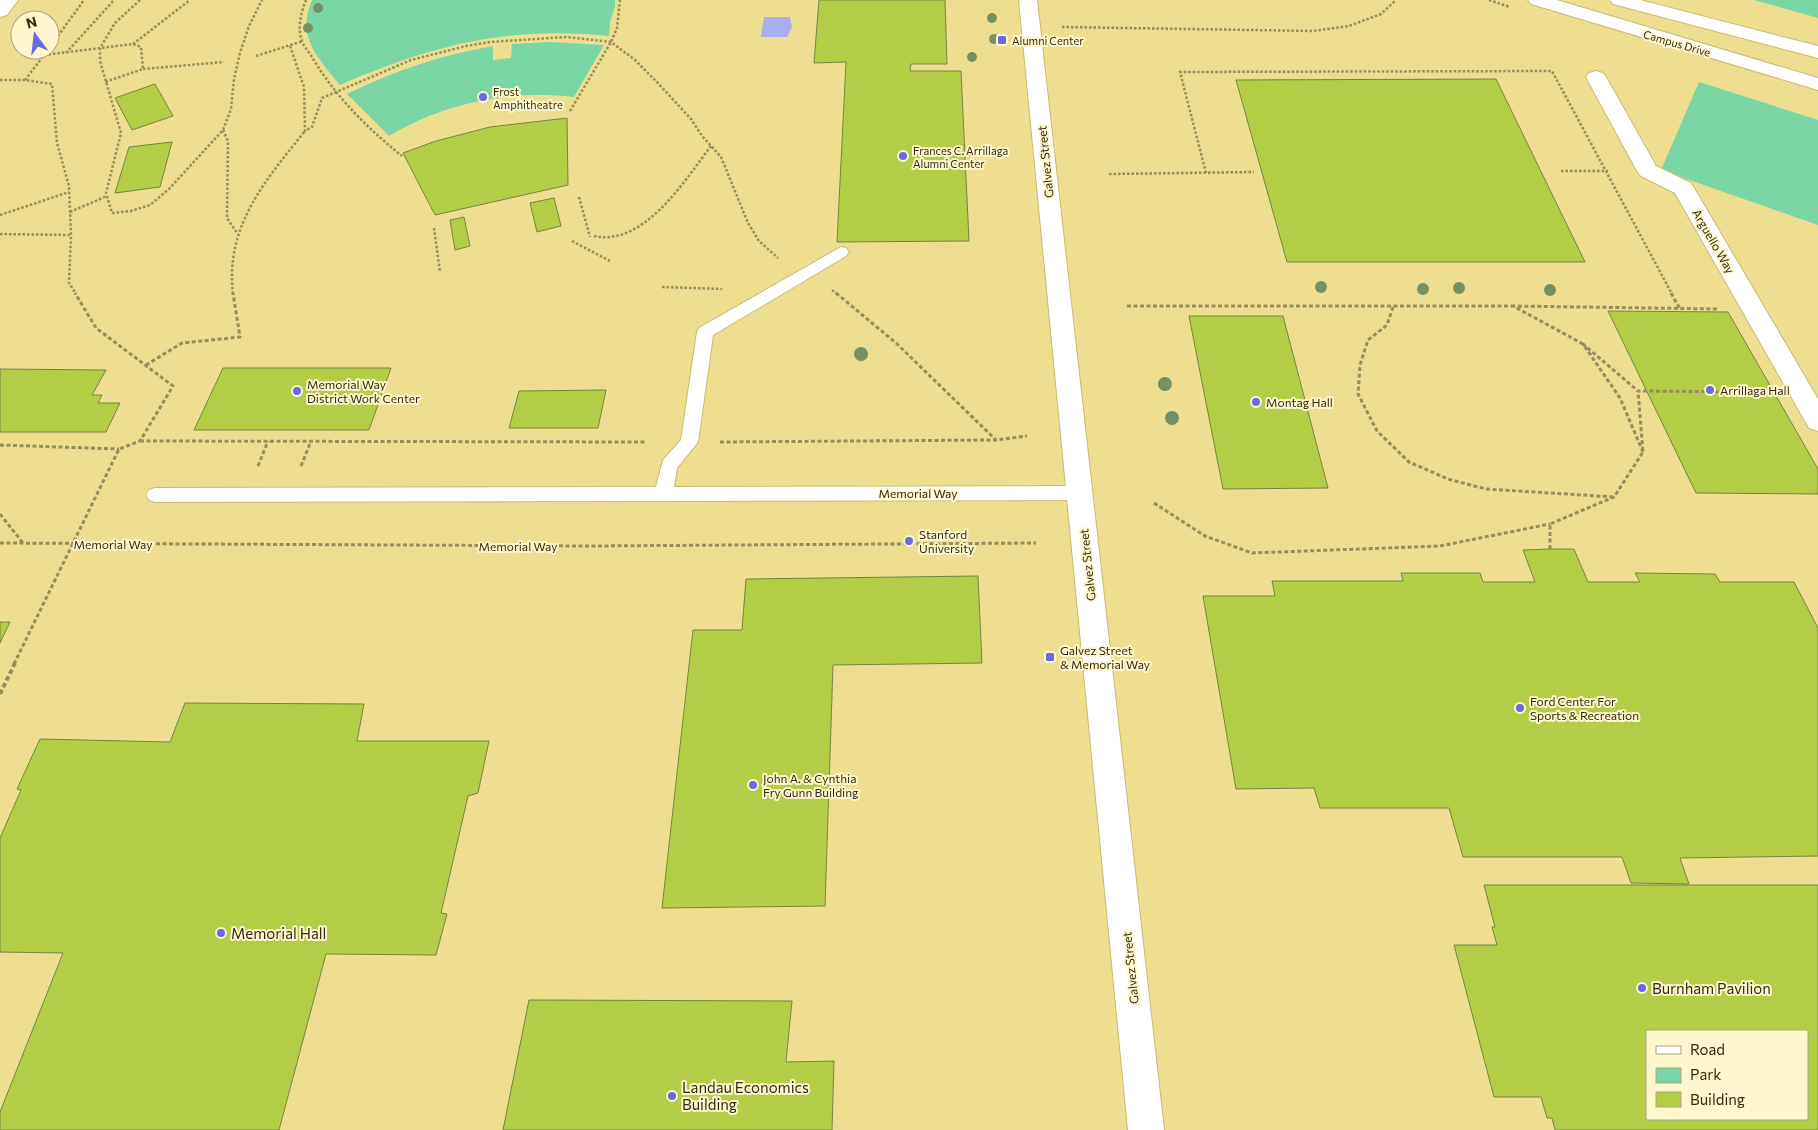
<svg xmlns="http://www.w3.org/2000/svg" width="1818" height="1130" font-family="Commissioner,sans-serif">
<style>
.built{fill:#edde90;fill-rule:evenodd}
.green{fill:#79d6a4}
.water{fill:#a6aef0}
.building{fill:#b4cd47;stroke:#768443;fill-rule:evenodd}
.lines{fill:none;stroke-linecap:round;stroke-linejoin:round}
.lane-casing{stroke:#c8bb76;stroke-width:2}
.street-casing{stroke:#c8bb76;stroke-width:2}
.secondary-casing{stroke:#c8bb76;stroke-width:2}
.path-far2{stroke:#978e5b;stroke-width:2.5;stroke-dasharray:2.5 2;stroke-linecap:butt}
.path-far1{stroke:#978e5b;stroke-width:3;stroke-dasharray:4 2.5;stroke-linecap:butt}
.path{stroke:#978e5b;stroke-width:4;stroke-dasharray:4.5 3;stroke-linecap:butt}
.lane{fill:#fff;fill-rule:evenodd}
.street{fill:#fff;fill-rule:evenodd}
.secondary{fill:#fff;fill-rule:evenodd}
.tree{fill:#759162}
.poi-dot{fill:#696ae4;stroke:#fef7cd;stroke-width:2}
.labels{text-anchor:middle;dominant-baseline:central;stroke-width:4;stroke-linejoin:round;paint-order:stroke}
.far-poi-label{font-size:11px;fill:#312c0f;stroke:#fef7cd;text-anchor:start}
.far-street-label{font-size:11px;fill:#312c0f;stroke:#fef7cd}
.street-label{font-size:12px;fill:#312c0f;stroke:#fef7cd}
.poi-label{font-size:12px;fill:#312c0f;stroke:#fef7cd;text-anchor:start}
.near-poi-label{font-size:15px;fill:#312c0f;stroke:#fef7cd;text-anchor:start}
</style>
<rect width="100%" height="100%" fill="#f7eaa3"/>
<path class="built" d="M0 0H1818V1130H0ZM20 20H50V50H20ZM1647 1031H1807V1119H1647Z"/>
<path class="green" d="M312 0H615V6L610 22 609 36C507 26 433 45 340 85 318 57 296 38 312 0Z
M1754 0H1818V18Z
M550 42 604 45 574 97C508 90 446 102 389 136L347 94C394 71 441 55 493 46V60L511 58 512 44Z
M1699 82 1818 120V225L1661 170Z"/>
<path class="water" d="M764 17H790L792 27 787 37H761Z"/>
<path class="building" d="M819 0H945L947 64H911L910 71H961L969 241 837 242 846 62 814 63Z
M1496 79 1585 262H1287L1236 80Z
M155 84 173 116 132 130 115 98Z
M567 118 568 185 435 215 403 153 436 141 490 127Z
M172 142 160 187 115 193 129 147Z
M554 198 561 226 537 232 530 203Z
M464 217 470 246 455 250 450 220Z
M1608 311 1728 312 1818 469V494L1696 493Z
M1189 316H1283L1328 488 1223 489Z
M223 368H391L369 430H194Z
M0 369 106 370 92 395H102L98 403H120L106 432H0Z
M606 390 598 428H509L519 391Z
M1550 549H1574L1588 582H1640L1635 573 1715 574 1720 582H1794L1818 628V856L1680 858 1689 884 1631 883 1622 857H1463L1449 808H1320L1314 788 1236 789 1203 596H1275L1272 581H1403L1401 573H1480L1483 582H1535L1523 550Z
M978 576 982 663 833 665 825 906 662 908 693 630H742L746 579Z
M0 622H10L0 643Z
M185 703 364 704 357 741H489L478 793 468 796 441 913 447 914 436 955 326 954 279 1130H0V1112L63 953 0 952V838L21 790 17 789 40 739 170 742Z
M1484 885H1818V1130H1555L1552 1118H1547L1541 1097H1494L1454 945H1497L1492 927H1495ZM1647 1031H1807V1119H1647Z
M529 1000 792 1001 786 1062 834 1061 832 1130H503Z"/>
<g class="lines">
<g class="lane-casing">
<path id="lane" d="M841 247 846 248 849 252 846 256 713 335 698 442 677 468 674 487 1080 486 1086 488 1089 493 1086 498 1080 500 155 502 149 500 146 495 149 490 155 488 656 487 663 460 681 440 697 332 699 328Z"/>
</g>
<g class="street-casing">
<path id="street" d="M0 0H18L7 15 0 17Z
M1596 71 1603 73 1606 77 1656 166 1691 183 1694 188 1818 399V431L1809 428 1675 193 1641 176 1637 171 1586 77 1589 73Z"/>
</g>
<g class="secondary-casing">
<path id="secondary" d="M1019 0H1037L1164 1130H1128Z
M1528 0H1557L1818 78V90L1531 4Z
M1610 0H1640L1818 46V58L1613 4Z"/>
</g>
<path class="path-far2" d="M140 0 115 23 100 48V61L121 133 106 193 112 213 131 211 150 205 169 189 223 130 231 109 234 79 240 53 249 26 262 0
M306 0C301 13 297 28 302 41 304 47 309 52 312 57 335 96 367 128 402 156
M1489 0 1510 7
M1062 27 1313 31 1349 26 1381 14 1396 0
M133 44 190 0
M290 46 304 87 305 131 312 127 322 98 411 60 466 46 490 42 566 37 611 42 635 60 656 81 691 119 702 136 721 157 748 223 759 241 778 258
M50 47 84 0
M66 53 114 0
M44 55 133 44 141 47 143 69 105 82
M256 56 303 41
M143 69 224 62
M0 80H25L52 84 57 143 69 186 71 235 69 283 76 294
M25 80 48 50
M570 111 611 42 617 28 620 0
M223 130 228 141 227 218 237 233
M1561 171H1608
M1206 173 1180 72 1552 71 1672 294
M1109 174 1254 172
M579 197 590 237
M70 212 107 196
M0 215 69 192
M434 228 440 272
M0 234 71 235
M594 236C644 247 685 180 711 146
M572 241 610 261
M662 287 722 289
M832 290 837 294
M233 294C225 226 265 181 305 131"/>
<path class="path-far1" d="M836 293 896 343 995 439
M1671 293 1680 309
M1127 306H1513
M1393 307 1387 325 1368 340 1360 365 1358 394 1377 431 1409 462 1448 479 1486 489 1614 497
M1583 344 1513 306 1718 309
M146 365 182 343 240 337 233 293
M140 441 647 442
M720 442 996 440 1027 436
M0 445 119 449
M1643 452 1620 398 1583 344 1638 391 1764 392
M258 466 268 441
M301 466 311 441
M1154 503 1205 536 1252 553 1440 546 1550 524
M0 514 23 543
M0 543 590 546 1036 543
M1550 549V524L1614 497 1643 452 1638 391
M14 664 119 449 140 441 173 386 96 328 75 293"/>
<path class="path" d="M0 694 15 663"/>
<use href="#lane" class="lane"/>
<use href="#street" class="street"/>
<use href="#secondary" class="secondary"/>
</g>
<g class="tree">
<circle cx="318" cy="8" r="5"/>
<circle cx="992" cy="18" r="5"/>
<circle cx="308" cy="28" r="5"/>
<circle cx="994" cy="39" r="5"/>
<circle cx="972" cy="57" r="5"/>
<circle cx="1321" cy="287" r="6"/>
<circle cx="1459" cy="288" r="6"/>
<circle cx="1423" cy="289" r="6"/>
<circle cx="1550" cy="290" r="6"/>
<circle cx="861" cy="354" r="7"/>
<circle cx="1165" cy="384" r="7"/>
<circle cx="1172" cy="418" r="7"/>
</g>
<g class="poi-dot">
<rect x="997" y="35" width="10" height="10" rx="2.5"/>
<circle cx="483" cy="97" r="5"/>
<circle cx="903" cy="156" r="5"/>
<circle cx="1710" cy="390" r="5"/>
<circle cx="297" cy="391" r="5"/>
<circle cx="1256" cy="402" r="5"/>
<circle cx="909" cy="541" r="5"/>
<rect x="1045" y="652" width="10" height="10" rx="2.5"/>
<circle cx="1520" cy="708" r="5"/>
<circle cx="753" cy="785" r="5"/>
<circle cx="221" cy="933" r="5"/>
<circle cx="1642" cy="988" r="5"/>
<circle cx="672" cy="1096" r="5"/>
</g>
<g class="labels">
<g class="far-poi-label">
<text x="1012" y="40">Alumni Center</text>
<text x="493" y="91">Frost<tspan x="493" dy="13">Amphitheatre</tspan></text>
<text x="913" y="150">Frances C. Arrillaga<tspan x="913" dy="13">Alumni Center</tspan></text>
</g>
<g class="far-street-label">
<text transform="translate(1677 43) rotate(16)">Campus Drive</text>
</g>
<g class="street-label">
<text transform="translate(1045 162) rotate(-96)">Galvez Street</text>
<text transform="translate(1714 241) rotate(60)">Arguello Way</text>
<text x="918" y="493">Memorial Way</text>
<text x="113" y="544">Memorial Way</text>
<text x="518" y="546">Memorial Way</text>
<text transform="translate(1087 565) rotate(-96)">Galvez Street</text>
<text transform="translate(1130 968) rotate(-96)">Galvez Street</text>
</g>
<g class="poi-label">
<text x="307" y="384">Memorial Way<tspan x="307" dy="14">District Work Center</tspan></text>
<text x="1720" y="390">Arrillaga Hall</text>
<text x="1266" y="402">Montag Hall</text>
<text x="919" y="534">Stanford<tspan x="919" dy="14">University</tspan></text>
<text x="1060" y="650">Galvez Street<tspan x="1060" dy="14">&amp; Memorial Way</tspan></text>
<text x="1530" y="701">Ford Center For<tspan x="1530" dy="14">Sports &amp; Recreation</tspan></text>
<text x="763" y="778">John A. &amp; Cynthia<tspan x="763" dy="14">Fry Gunn Building</tspan></text>
</g>
<g class="near-poi-label">
<text x="231" y="933">Memorial Hall</text>
<text x="1652" y="988">Burnham Pavilion</text>
<text x="682" y="1087">Landau Economics<tspan x="682" dy="17">Building</tspan></text>
</g>
</g>
<rect x="1646" y="1030" width="162" height="90" fill="#fef7cd" stroke="#aca681"/>
<rect x="1656" y="1046" width="25" height="8" fill="#ffffff" stroke="#aca681"/>
<text x="1690" y="1055" font-size="15" fill="#312c0f">Road</text>
<rect x="1656" y="1068" width="25" height="15" fill="#79d6a4" stroke="#aca681"/>
<text x="1690" y="1080" font-size="15" fill="#312c0f">Park</text>
<rect x="1656" y="1092" width="25" height="15" fill="#b4cd47" stroke="#aca681"/>
<text x="1690" y="1105" font-size="15" fill="#312c0f">Building</text>
<g transform="translate(35 35) rotate(345)"><circle r="24" fill="#fef7cd" stroke="#aca681"/>
<path d="M0-4L9 19L0 12L-9 19Z" fill="#696ae4"/>
<text y="-8" font-size="14" font-weight="bold" text-anchor="middle" fill="#312c0f">N</text>
</g>
</svg>
